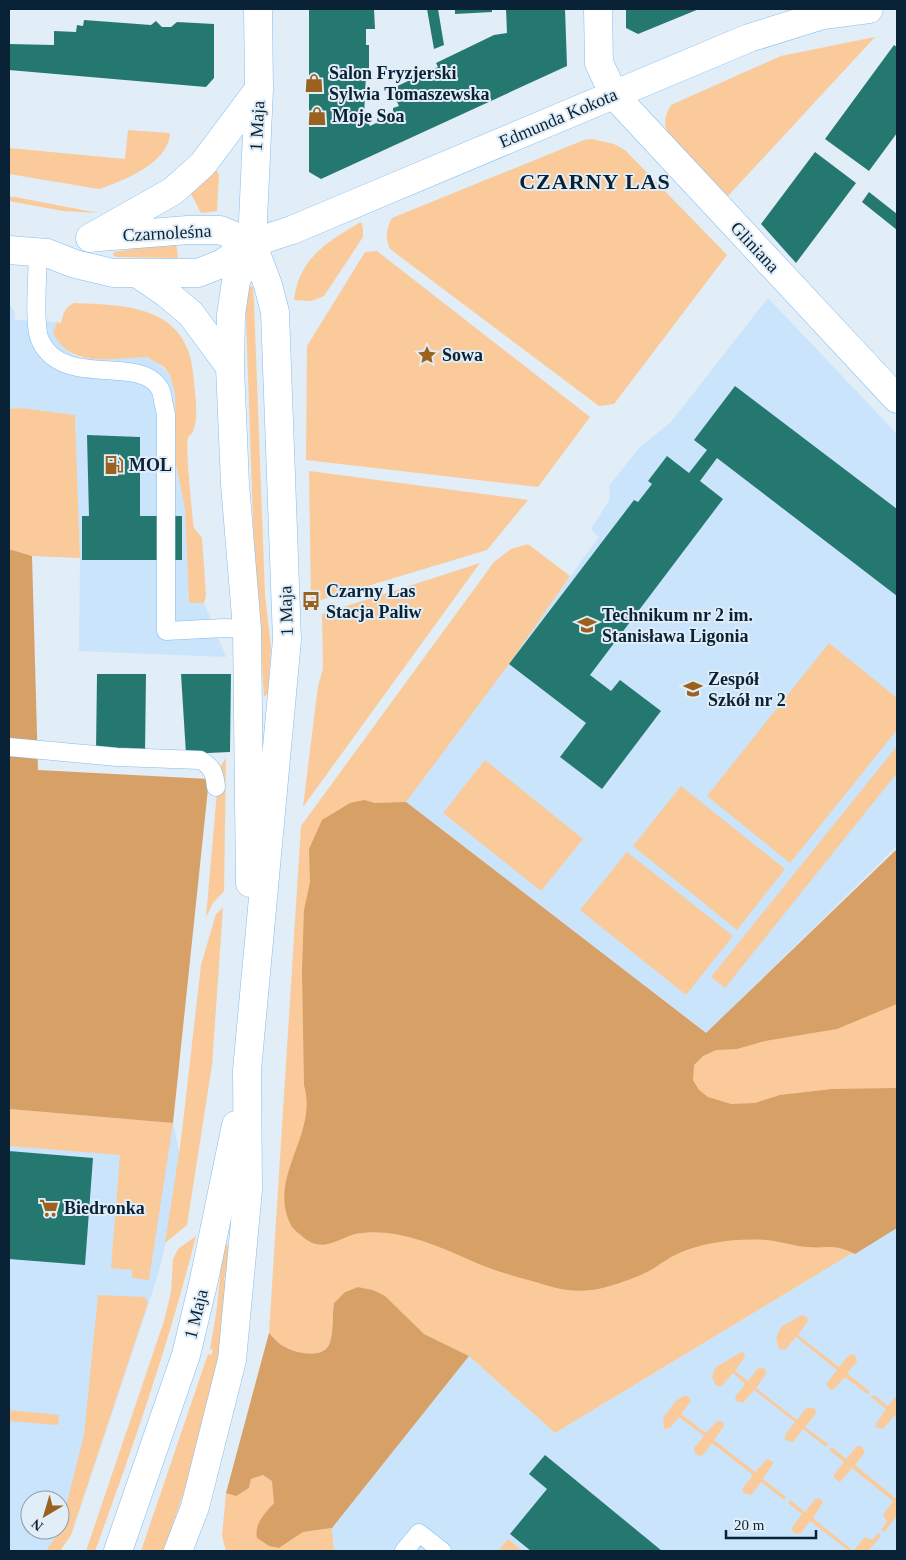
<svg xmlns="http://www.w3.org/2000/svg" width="906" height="1560" font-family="Georgia,serif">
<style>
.built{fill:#cae4fb;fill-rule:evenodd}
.green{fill:#fbca9b}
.forest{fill:#d7a067}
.building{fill:#257870}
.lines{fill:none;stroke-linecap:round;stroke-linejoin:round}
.service-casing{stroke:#82bdf1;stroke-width:19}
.minor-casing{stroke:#82bdf1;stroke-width:29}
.tertiary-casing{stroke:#82bdf1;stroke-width:29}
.service{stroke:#fff;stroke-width:18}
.minor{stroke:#fff;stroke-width:28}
.tertiary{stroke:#fff;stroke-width:28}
.labels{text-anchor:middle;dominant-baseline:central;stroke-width:4;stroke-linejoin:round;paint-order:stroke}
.poi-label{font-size:18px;font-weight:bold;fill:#0a2236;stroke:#e1edf7;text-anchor:start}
.street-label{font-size:18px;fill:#0a2236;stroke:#e1edf7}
.district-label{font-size:22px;font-weight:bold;letter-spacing:1px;fill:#0a2236;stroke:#e1edf7}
</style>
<rect width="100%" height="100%" fill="#e1edf7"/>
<path class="built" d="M768 298 897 434V846L706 1033 406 802 599 537 591 529 610 499 609 486 640 447 671 422Z
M9 303 14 311 15 320 57 322 53 332 56 338 71 354 81 358 147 357 156 361 170 375 175 394 176 465 185 509 189 603H204L226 657 79 651 80 558 75 415 22 408 9 409Z
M9 1109 173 1123 183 1170 158 1275 71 1535 60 1551H9ZM30 1500H60V1530H30Z
M897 1226V1551H334L332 1528 469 1356 555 1433Z"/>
<path class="green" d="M875 37 728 196 668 133C663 122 665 115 671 105L781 56Z
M128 130 170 133C169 163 123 181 99 189L9 174V148L125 159Z
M592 139 614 144 625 150 727 255 614 404 599 406 390 249C385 237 386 230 392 218L584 140Z
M215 169 219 174 217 211 201 213 190 192Z
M9 197H15L98 213 63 211 9 201Z
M361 222 363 228V237L324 296 311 301 294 300C299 258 327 242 361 222Z
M176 242 178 258 116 257 113 255 114 252Z
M377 251 590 417 538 487 306 460 307 346 365 252Z
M248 286 253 287 254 302 265 595 271 648 268 693 264 697 254 549 245 291Z
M74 303C134 305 191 308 194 382 195 396 199 418 193 431 192 434 189 435 188 438 185 445 192 509 193 522L194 528 202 538 206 596 204 603H189L185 509 176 465 175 394 170 375 164 367 147 357C114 358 68 369 53 332L57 322 61 323C63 314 65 307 74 303Z
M22 408 75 415 80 558 32 556 9 549V409Z
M309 471 528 500 487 550 311 603Z
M528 544 570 576 509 664 406 802 706 1033 897 849V1226L555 1433 469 1356 424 1334 410 1323 402 1312 373 1290 358 1287 345 1292 334 1303C332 1315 334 1330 330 1342 325 1361 292 1353 280 1344 276 1341 273 1337 269 1333L301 826 494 562 511 549Z
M480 563 303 807 318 686 323 669 322 614Z
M829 643 897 698V730L790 863 707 796Z
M897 746V773L725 988 711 977Z
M226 758 224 891 213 903 206 917 219 769Z
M485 760 583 839 541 891 443 813Z
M681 786 785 869 737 930 633 846Z
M627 852 733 936 686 995 580 910Z
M223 908 212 1065 187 1225 165 1243 181 1140 201 965 216 914Z
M9 1109 173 1123 149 1280 132 1278V1270L111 1268 120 1155 9 1146Z
M196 1236C169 1343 133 1447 95 1551H86L164 1321 171 1292 173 1259 178 1249Z
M226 1244 229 1247 228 1276H225L224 1280H227L219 1359 195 1459 164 1551H141L208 1354 211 1355 213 1350 210 1349 217 1308 223 1246Z
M98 1295 145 1297 148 1303 71 1535 60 1551H46L60 1530 84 1435Z
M802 1315 807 1317 808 1321 798 1335 839 1367 850 1354 856 1356 857 1362 847 1373 870 1392 867 1394 845 1377 834 1389 830 1390 826 1384 837 1370 796 1337 785 1350 779 1349 776 1338 781 1327Z
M741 1352 744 1353 745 1357 735 1371 748 1381 759 1367 765 1369 766 1374 756 1388 797 1420 807 1407 815 1409 816 1413 805 1427 828 1444 826 1447 803 1429 793 1442 785 1440V1435L795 1422 754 1390 743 1403 736 1401 735 1397 745 1384 733 1373 722 1386H716L712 1377 715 1368Z
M874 1395 888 1406 897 1395V1418L894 1416 883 1429 876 1427V1424L886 1409 871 1397Z
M683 1396H688L691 1401 681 1414 706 1433 717 1421 723 1422 724 1426 714 1440 755 1472 767 1459 774 1462 763 1479 786 1497 784 1500 761 1482 751 1495 744 1493 742 1489 753 1475 712 1443 702 1456 695 1454 694 1448 704 1436 679 1417 670 1428 664 1429 663 1418 675 1402Z
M9 1410 59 1415 58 1425 9 1421Z
M857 1446H861L865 1452 855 1465 895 1498 897 1496V1516L884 1532 881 1529 887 1522 883 1515 893 1501 852 1468 840 1482 834 1478V1474L844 1462 829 1450 832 1447 846 1459Z
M263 1475 273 1481 274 1503C256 1522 247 1542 279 1548L303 1532 332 1528 334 1551H226L222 1536 226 1493 236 1495 249 1488 251 1479Z
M819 1498 823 1502 813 1518 853 1551 865 1537 872 1540 878 1533 881 1536 868 1551H849L810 1521 801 1533 795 1534 791 1529 802 1514 788 1503 790 1500 805 1512 815 1499Z
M508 1539 523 1551H498Z"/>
<path class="forest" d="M9 549 32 556 38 770 209 779 173 1123 9 1109Z
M364 800 375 803 406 802 706 1033 897 849V1004L837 1029 765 1041 737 1049 716 1050 703 1056 694 1065 693 1080 699 1090 708 1097 731 1104 755 1103 780 1095 832 1089 897 1088V1228L855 1254C833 1243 828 1249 807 1247 794 1246 780 1241 766 1240 738 1238 703 1242 677 1254 666 1259 656 1268 645 1273 632 1279 605 1289 591 1290 570 1293 551 1287 532 1281 517 1277 503 1273 489 1268 459 1256 431 1241 400 1235 387 1232 369 1231 355 1234 336 1240 322 1253 303 1237 300 1234 295 1231 292 1227 265 1178 319 1136 304 1085L302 970 304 910 310 882 309 849 322 820 350 803Z
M358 1287 373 1290 385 1296 424 1334 469 1356 332 1528 303 1532 279 1548 269 1546 257 1538C254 1524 265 1513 274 1503L272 1481 263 1475 251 1479 249 1488 236 1496 226 1493 269 1333C273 1337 276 1341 280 1344 292 1353 325 1361 330 1342 334 1330 332 1315 334 1303L345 1292Z"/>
<path class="building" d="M309 9H374L375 29H366V45H369V75H366L364 116 370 126 393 115V108L399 106 391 89 438 67 436 63 494 35 507 33 506 9H565L567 66 321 179 309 172Z
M427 9H438L444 45 434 49Z
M455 9H492V12L455 14Z
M626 9H699L638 34 626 28Z
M84 20 151 25 156 21 162 27H171L177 22 214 24V78L206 87 9 70V44L54 45V31L76 32 77 25 83 26Z
M894 45 897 47V133L869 171 825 139Z
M815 152 856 183 796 263 761 224Z
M869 192 897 214V230L862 202Z
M735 386 897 509V596L717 458 700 481 723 499 590 675 611 691 620 680 661 711 602 789 560 757 586 723 509 664 634 500 638 502 652 484 648 481 667 456 689 473 707 450 694 440Z
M87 435 140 437V516H182V560H82V516H89Z
M97 674H146L145 753 96 752Z
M181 674H231L230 752 186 754Z
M9 1151 93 1158 85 1265 9 1259Z
M545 1455 662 1551H531L510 1534 547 1489 529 1474Z"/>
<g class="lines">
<g class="service-casing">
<path id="service" d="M38 252C38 272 33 324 40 340 63 391 144 352 161 391 163 398 164 407 166 414V631L224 628 247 629
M9 747 117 757 200 760C212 766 215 774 216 787
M404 1551 419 1533 442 1551"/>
</g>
<g class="minor-casing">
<path id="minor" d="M598 9 599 63 614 95 897 399"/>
</g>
<g class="tertiary-casing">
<path id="tertiary" d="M99 237 188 230H220L252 243
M90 238 173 191 203 164 259 89
M9 250 47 253 75 264 113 273H198L221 264 252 243 292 230 749 38 823 15 869 9
M138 274 166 293 191 314 230 367
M250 883 247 629 235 484 230 367 231 315 236 281 252 243 259 89 258 9
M118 1551 186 1355 204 1280 236 1125
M178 1551 195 1507 232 1360 248 1190 247 1070 287 640 275 312 268 285 252 243"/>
</g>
<use href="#service" class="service"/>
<use href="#minor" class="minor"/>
<use href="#tertiary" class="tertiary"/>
</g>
<defs>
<g id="shop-bare" transform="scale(1.5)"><path d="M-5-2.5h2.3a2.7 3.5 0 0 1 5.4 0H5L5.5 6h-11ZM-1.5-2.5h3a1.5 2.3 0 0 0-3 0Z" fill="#9b621f" stroke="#e1edf7" stroke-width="2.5" paint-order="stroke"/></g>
<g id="sight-bare" transform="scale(1.5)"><path d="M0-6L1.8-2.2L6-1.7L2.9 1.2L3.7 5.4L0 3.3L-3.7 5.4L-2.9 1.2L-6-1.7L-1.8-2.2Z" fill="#9b621f" stroke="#e1edf7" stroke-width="2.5" paint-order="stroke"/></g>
<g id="fuel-bare" transform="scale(1.5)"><path d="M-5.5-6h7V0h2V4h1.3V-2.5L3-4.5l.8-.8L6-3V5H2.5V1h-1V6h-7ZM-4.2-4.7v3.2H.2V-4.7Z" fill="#9b621f" stroke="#e1edf7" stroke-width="2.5" paint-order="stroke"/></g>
<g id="bus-bare" transform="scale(1.5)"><path d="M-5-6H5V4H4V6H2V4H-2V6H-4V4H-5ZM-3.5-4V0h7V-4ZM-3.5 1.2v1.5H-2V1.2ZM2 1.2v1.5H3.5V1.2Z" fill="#9b621f" stroke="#e1edf7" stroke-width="2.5" paint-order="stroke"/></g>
<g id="school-bare" transform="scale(1.5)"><path d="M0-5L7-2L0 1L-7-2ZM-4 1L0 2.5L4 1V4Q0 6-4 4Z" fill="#9b621f" stroke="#e1edf7" stroke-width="2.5" paint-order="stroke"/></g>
<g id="supermarket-bare" transform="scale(1.5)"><path d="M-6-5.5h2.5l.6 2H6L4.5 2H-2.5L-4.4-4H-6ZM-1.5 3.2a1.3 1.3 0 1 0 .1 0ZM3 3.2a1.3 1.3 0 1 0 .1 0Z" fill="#9b621f" stroke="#e1edf7" stroke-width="2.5" paint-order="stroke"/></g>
</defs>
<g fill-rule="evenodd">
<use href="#shop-bare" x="314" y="83"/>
<use href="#shop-bare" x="317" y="116"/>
<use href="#sight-bare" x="427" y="355"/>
<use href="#fuel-bare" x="114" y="465"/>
<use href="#bus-bare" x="311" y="601"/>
<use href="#school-bare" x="587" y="625"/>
<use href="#school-bare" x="693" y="689"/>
<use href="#supermarket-bare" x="49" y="1208"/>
</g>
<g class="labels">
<g class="poi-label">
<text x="329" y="73">Salon Fryzjerski<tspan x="329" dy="21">Sylwia Tomaszewska</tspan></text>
<text x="332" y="116">Moje Soa</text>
<text x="442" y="355">Sowa</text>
<text x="129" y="465">MOL</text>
<text x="326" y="591">Czarny Las<tspan x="326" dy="21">Stacja Paliw</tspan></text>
<text x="602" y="615">Technikum nr 2 im.<tspan x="602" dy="21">Stanisława Ligonia</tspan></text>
<text x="708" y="679">Zespół<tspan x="708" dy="21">Szkół nr 2</tspan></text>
<text x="64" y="1208">Biedronka</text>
</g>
<g class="street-label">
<text transform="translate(558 118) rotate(-23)">Edmunda Kokota</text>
<text transform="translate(257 126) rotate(-87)">1 Maja</text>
<text transform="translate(167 233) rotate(-3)">Czarnoleśna</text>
<text transform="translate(755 247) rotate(47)">Gliniana</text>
<text transform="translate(286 611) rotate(-92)">1 Maja</text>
<text transform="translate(196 1314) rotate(-76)">1 Maja</text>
</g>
<g class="district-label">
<text x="595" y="181">CZARNY LAS</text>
</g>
</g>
<rect width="906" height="1560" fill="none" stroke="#0a2236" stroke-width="20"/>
<g transform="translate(45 1515) rotate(218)"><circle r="24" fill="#e1edf7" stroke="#8b9caa"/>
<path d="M0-4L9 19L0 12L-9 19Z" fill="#9b621f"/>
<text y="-8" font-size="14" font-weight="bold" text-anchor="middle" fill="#0a2236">N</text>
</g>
<path d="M726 1530v8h90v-8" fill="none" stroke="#0a2236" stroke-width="2.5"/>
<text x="734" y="1530" font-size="15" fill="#0a2236" stroke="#e1edf7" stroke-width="4" paint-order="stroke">20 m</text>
</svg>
